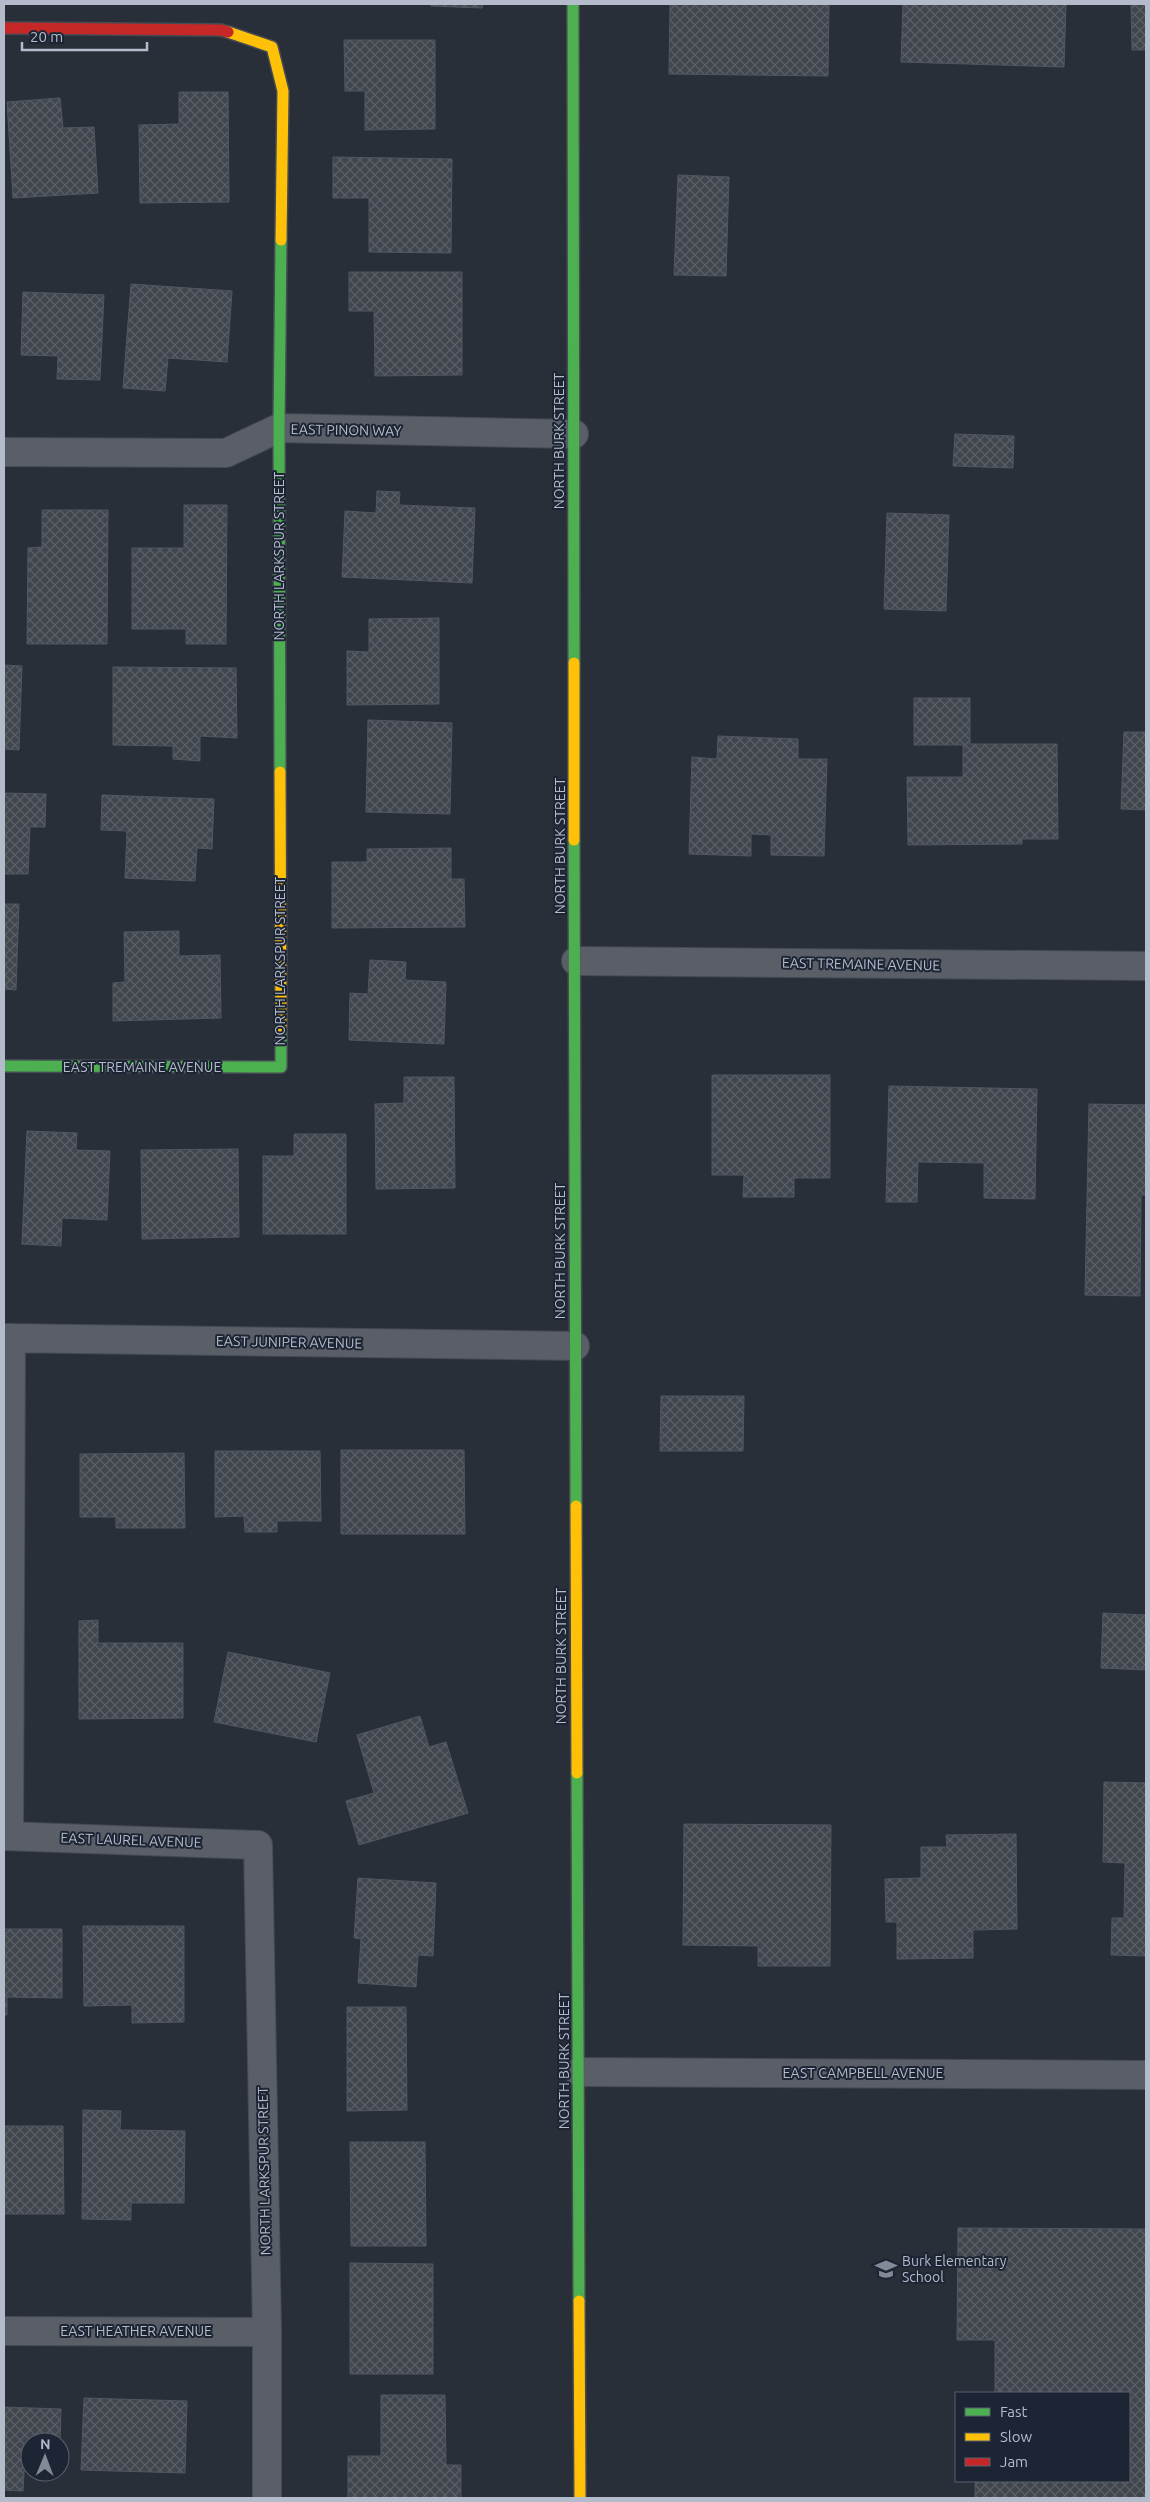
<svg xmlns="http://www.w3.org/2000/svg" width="1150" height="2502" font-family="Ubuntu,sans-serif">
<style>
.building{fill:url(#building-cross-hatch);stroke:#515761}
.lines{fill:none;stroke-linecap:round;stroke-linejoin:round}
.street-casing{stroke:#464a52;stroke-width:30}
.fast-casing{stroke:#464a52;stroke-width:14}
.slow-casing{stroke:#464a52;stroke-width:14}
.jam-casing{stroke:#464a52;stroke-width:14}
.street{stroke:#5a5e67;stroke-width:28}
.fast{stroke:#4caf50;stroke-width:11}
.slow{stroke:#ffc107;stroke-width:11}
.jam{stroke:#c62828;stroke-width:11}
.labels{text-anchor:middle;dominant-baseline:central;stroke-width:4;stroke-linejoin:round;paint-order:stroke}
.street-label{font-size:14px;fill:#b4bbca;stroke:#1d2534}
.poi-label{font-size:14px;fill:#b4bbca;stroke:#1d2534;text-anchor:start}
</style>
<defs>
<pattern id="building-cross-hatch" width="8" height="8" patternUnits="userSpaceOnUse" patternTransform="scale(1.25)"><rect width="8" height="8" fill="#41464e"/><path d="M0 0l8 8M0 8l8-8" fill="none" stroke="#5a5f66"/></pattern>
</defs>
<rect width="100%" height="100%" fill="#292f39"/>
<path class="building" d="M431 4H483L482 8 431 6Z
M670 4H829L828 76 669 74Z
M903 4H1066L1064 67 901 62Z
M1131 4H1146V50H1132Z
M344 40H435V129L365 130V91H345Z
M179 92H228L229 202 140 203 139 125 179 124Z
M60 98 63 128 94 127 98 193 13 198 7 102Z
M333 157 452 159 451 253 369 252V198H333Z
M678 175 729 177 726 276 674 275Z
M349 272H462V375L375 376 374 311H349Z
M131 284 232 291 227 362 168 358 165 391 123 388Z
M23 292 104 295 100 380 57 379 58 356 21 355Z
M955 434 1014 436 1013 468 953 466Z
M377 491 400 492 399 505 475 508 472 583 342 577 345 511 376 513Z
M184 505H227L226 644H186V629H132V548H184Z
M42 510H108L107 644H27L28 548 42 547Z
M887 513 949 515 946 611 884 609Z
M439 618V704L347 705V651L369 652V619Z
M4 665 22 666 19 750 4 749Z
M113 667 236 668 237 738 200 736V761L173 759V746L113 745Z
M914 698H970V744H1057L1058 839H1022V844L908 845 907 777H963V745H914Z
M368 720 452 723 450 814 366 812Z
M1124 732H1146V810L1121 809Z
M718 736 798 739V759H827L824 856 771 855V835L751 834V856L689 854 692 757 717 759Z
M4 793 46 794 45 827H30L28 874H4Z
M102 795 214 799 212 849 197 848 195 881 125 878 127 831 101 830Z
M451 848V879H464L465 927 332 928V862H367V849Z
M4 904H19L16 990 4 989Z
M179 931V956L220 955 221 1018 113 1021V983L125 982 124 932Z
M370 960 406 962 405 980 446 982 444 1044 349 1040 350 993 368 994Z
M712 1075H830V1178H794V1197H743L744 1175H712Z
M404 1077H454L455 1188 376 1189 375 1104 404 1103Z
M889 1086 1037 1089 1035 1199 984 1198V1163L918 1162 917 1202H886Z
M1089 1104 1146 1105V1195H1141L1140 1296 1085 1295Z
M27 1131 77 1133 76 1150 110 1151 107 1220 62 1218 61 1246 22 1244Z
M294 1134H346V1234H263V1156H294Z
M238 1149 239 1237 142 1239 141 1150Z
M661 1396H744L743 1451H660Z
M341 1450H464L465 1534H341Z
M215 1451H320L321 1521H277V1532H245L244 1516 215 1517Z
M184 1453 185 1528H116V1517H80V1454Z
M1103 1613 1146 1615V1670L1101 1668Z
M98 1620V1643H183V1718L79 1719V1621Z
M228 1652 330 1673 316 1742 214 1722Z
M420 1716 429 1747 446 1742 468 1813 359 1845 346 1801 374 1793 357 1735Z
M1104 1782 1146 1783V1956L1111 1955 1112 1918H1124L1125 1863 1103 1862Z
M684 1824 831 1825 830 1966H758V1946L683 1945Z
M1016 1834 1017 1929 973 1930V1958L897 1959V1922H886L885 1879 921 1878V1847H947L946 1835Z
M358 1878 436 1883 433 1956 418 1955 416 1987 358 1983 361 1939 354 1938Z
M83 1926H184V2022L132 2023V2005L84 2006Z
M4 1929H62V1998L7 1997V2015H4Z
M347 2007H406L407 2110 347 2111Z
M83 2110 121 2111 120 2130 185 2131 184 2203H131V2220L82 2219Z
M4 2126H63L64 2214H4Z
M350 2142H425L426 2246H351Z
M958 2228 1146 2229V2498H975V2481H1129V2393H995V2340H957Z
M350 2263 433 2264V2374H350Z
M381 2395H445L446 2465H461V2498H348V2456H381Z
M84 2398 187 2401 185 2473 81 2470Z
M4 2407 61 2409 60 2442H30V2471H24L23 2491 4 2490Z"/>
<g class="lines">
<g class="street-casing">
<path id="street" d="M4 452 226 453 279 428 574 434
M576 961 1146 966
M4 1338 575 1346
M4 1836 258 1845 267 2332V2498
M9 1836 11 1338
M579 2072 1146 2075
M4 2331 267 2332"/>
</g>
<g class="fast-casing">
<path id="fast" d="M573 4 574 663
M280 772 279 428 281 240
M574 840 576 1506
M4 1066 281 1067V1031
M577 1773 579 2301"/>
</g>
<g class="slow-casing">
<path id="slow" d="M228 32 272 47 283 91 281 240
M574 663V840
M280 772 281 1031
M576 1506 577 1773
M579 2301 580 2498"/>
</g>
<g class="jam-casing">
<path id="jam" d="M4 28 221 30 228 32"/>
</g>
<use href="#street" class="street"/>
<use href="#fast" class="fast"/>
<use href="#slow" class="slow"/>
<use href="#jam" class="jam"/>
</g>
<defs>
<g id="school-bare" transform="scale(1.725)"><path d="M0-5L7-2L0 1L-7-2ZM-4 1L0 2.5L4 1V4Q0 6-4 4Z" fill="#838a97" stroke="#1d2534" stroke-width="2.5" paint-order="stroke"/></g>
</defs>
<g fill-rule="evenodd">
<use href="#school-bare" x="886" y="2269"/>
</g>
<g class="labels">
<g class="street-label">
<text transform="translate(346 430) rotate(1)">EAST PINON WAY</text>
<text transform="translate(559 441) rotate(-90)">NORTH BURK STREET</text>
<text transform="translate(279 556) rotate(-90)">NORTH LARKSPUR STREET</text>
<text transform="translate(560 846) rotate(-90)">NORTH BURK STREET</text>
<text transform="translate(280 961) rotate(-90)">NORTH LARKSPUR STREET</text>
<text transform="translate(861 964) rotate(1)">EAST TREMAINE AVENUE</text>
<text x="142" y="1067">EAST TREMAINE AVENUE</text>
<text transform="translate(560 1251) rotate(-90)">NORTH BURK STREET</text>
<text transform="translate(289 1342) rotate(1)">EAST JUNIPER AVENUE</text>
<text transform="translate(561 1656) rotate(-90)">NORTH BURK STREET</text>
<text transform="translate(131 1840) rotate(2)">EAST LAUREL AVENUE</text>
<text transform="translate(564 2061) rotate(-90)">NORTH BURK STREET</text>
<text x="863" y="2073">EAST CAMPBELL AVENUE</text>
<text transform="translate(264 2171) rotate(-91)">NORTH LARKSPUR STREET</text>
<text x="136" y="2331">EAST HEATHER AVENUE</text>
</g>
<g class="poi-label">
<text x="902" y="2261">Burk Elementary<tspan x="902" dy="16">School</tspan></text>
</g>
</g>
<rect width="1150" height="2502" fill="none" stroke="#b4bbca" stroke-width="10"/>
<rect x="955" y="2392" width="175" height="90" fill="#1d2534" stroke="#596170"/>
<rect x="965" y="2408" width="25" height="8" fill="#4caf50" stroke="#596170"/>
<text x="1000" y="2417" font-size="15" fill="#b4bbca">Fast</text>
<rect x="965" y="2433" width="25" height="8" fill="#ffc107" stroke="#596170"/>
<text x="1000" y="2442" font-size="15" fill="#b4bbca">Slow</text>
<rect x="965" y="2458" width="25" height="8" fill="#c62828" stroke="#596170"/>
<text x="1000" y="2467" font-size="15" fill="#b4bbca">Jam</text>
<g transform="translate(45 2457) rotate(1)"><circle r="24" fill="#1d2534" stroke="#596170"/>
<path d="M0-4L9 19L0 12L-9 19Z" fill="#838a97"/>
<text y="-8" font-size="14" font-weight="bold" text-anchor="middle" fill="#b4bbca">N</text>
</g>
<path d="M22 42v8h125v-8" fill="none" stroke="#b4bbca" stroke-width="2.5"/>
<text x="30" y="42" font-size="15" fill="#b4bbca" stroke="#1d2534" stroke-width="4" paint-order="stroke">20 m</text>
</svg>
